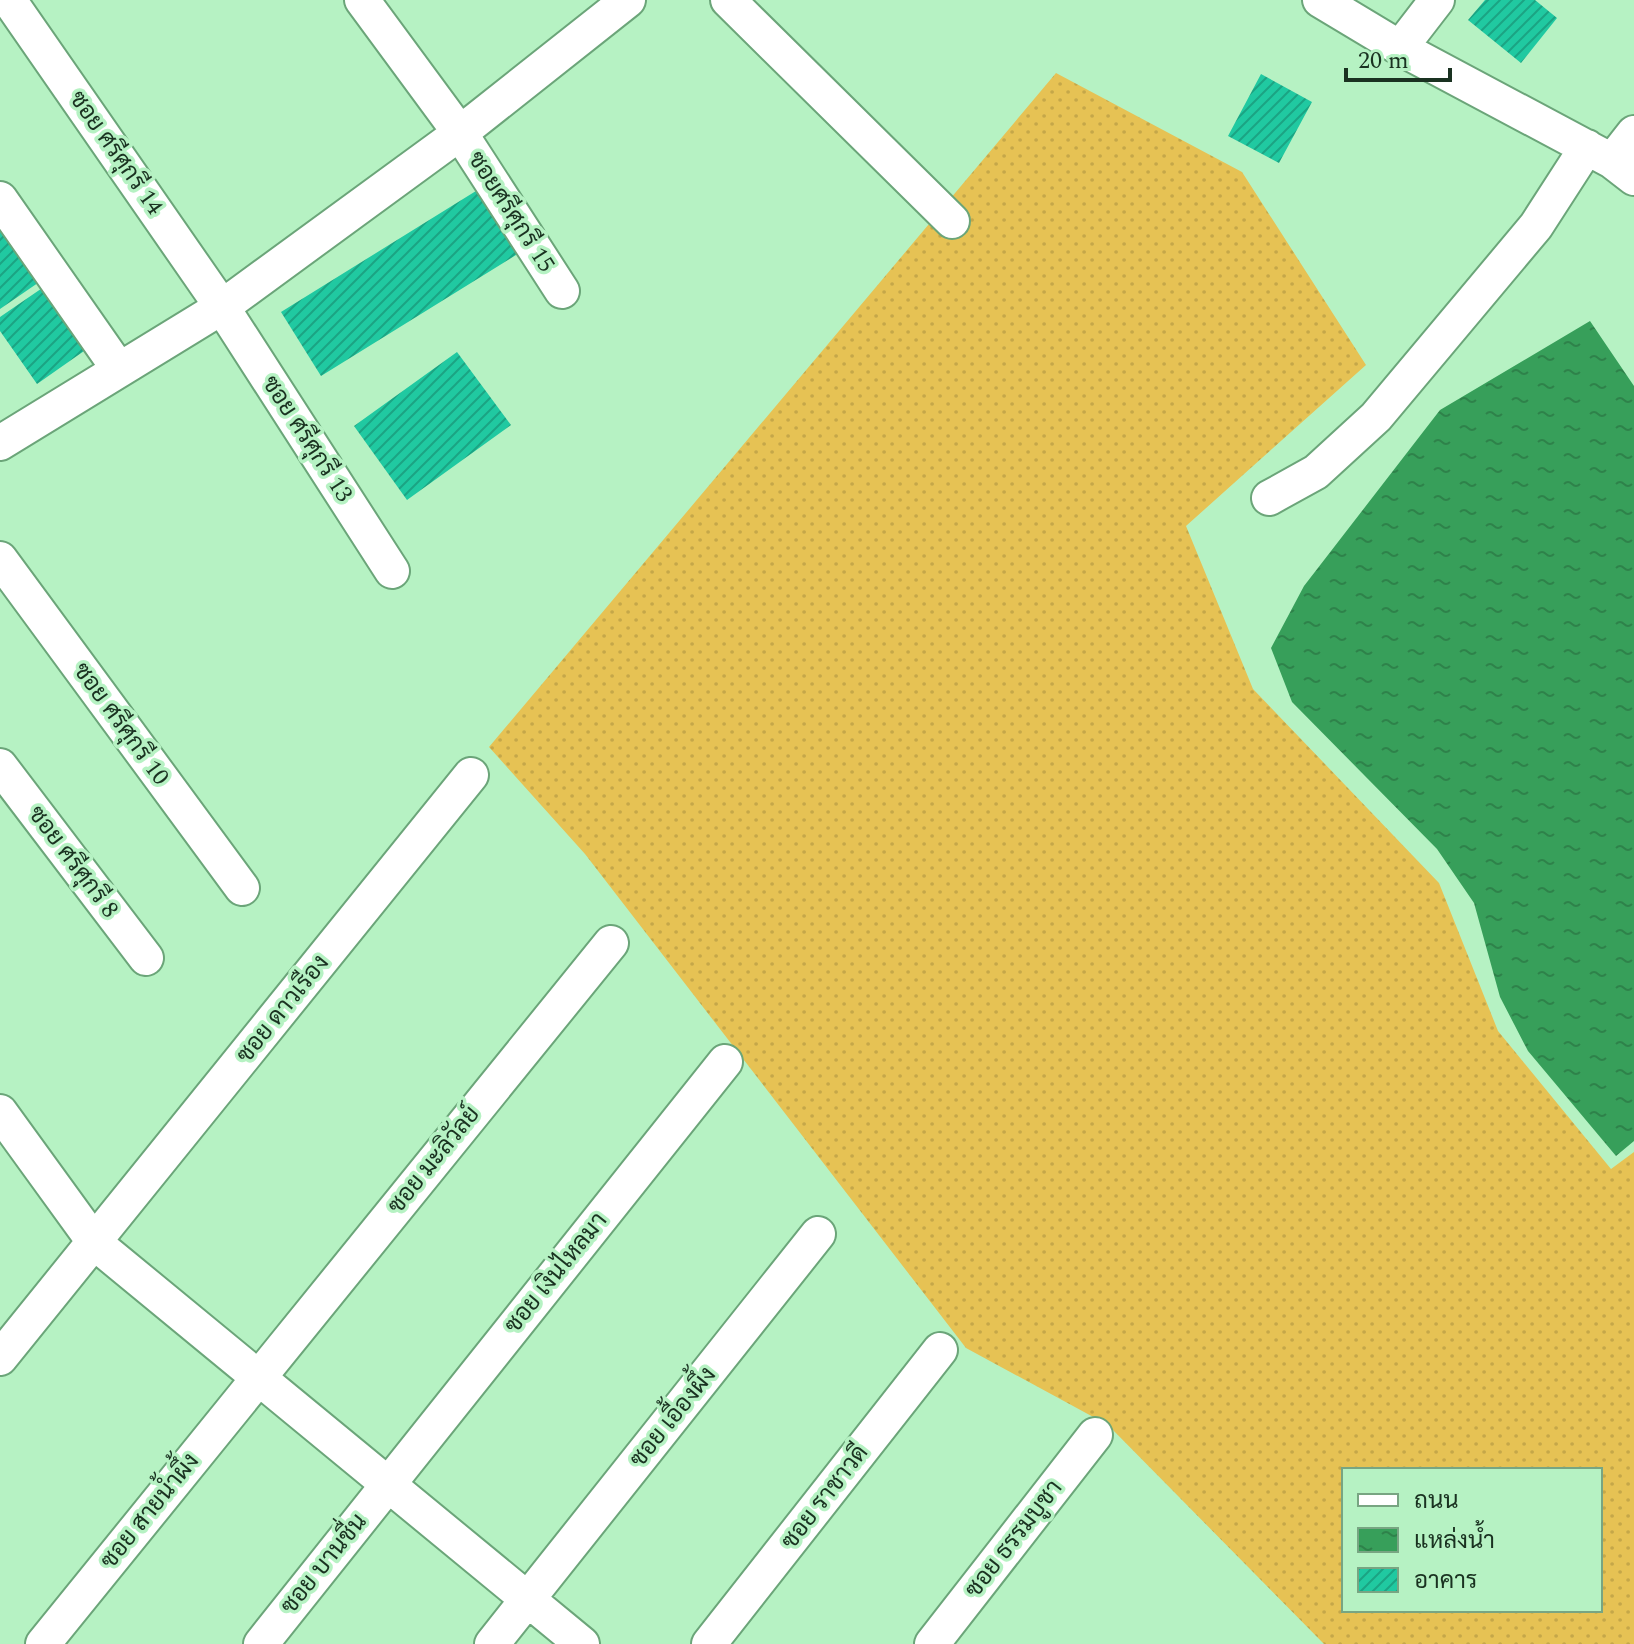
<svg xmlns="http://www.w3.org/2000/svg" width="1634" height="1644" font-family="Spectral,Sarabun,serif">
<style>
.grass{fill:url(#grass-dots);fill-rule:evenodd}
.water{fill:url(#water-ripples)}
.building{fill:url(#building-hatch)}
.lines{fill:none;stroke-linecap:round;stroke-linejoin:round}
.minor-casing{stroke:#6ba579;stroke-width:38}
.minor{stroke:#fff;stroke-width:34}
.labels{text-anchor:middle;dominant-baseline:central;stroke-width:7;stroke-linejoin:round;paint-order:stroke}
.street-label{font-size:24px;fill:#1a3221;stroke:#b6f2c3}
</style>
<defs>
<pattern id="grass-dots" width="8" height="8" patternUnits="userSpaceOnUse" patternTransform="scale(2)"><rect width="8" height="8" fill="#e6c254"/><path d="M2 2h.1M6 6h.1" fill="none" stroke="#c5a749" stroke-width="1.8" stroke-linecap="round"/></pattern>
<pattern id="water-ripples" width="26" height="14" patternUnits="userSpaceOnUse" patternTransform="scale(2)"><rect width="26" height="14" fill="#379f5a"/><path d="M2 4q2-2 4 0t4 0M15 11q2-2 4 0t4 0" fill="none" stroke="#2e824a"/></pattern>
<pattern id="building-hatch" width="6" height="6" patternUnits="userSpaceOnUse" patternTransform="scale(2)"><rect width="6" height="6" fill="#20c9a1"/><path d="M-1 1l2-2M0 6l6-6M5 7l2-2" fill="none" stroke="#1ba483"/></pattern>
</defs>
<rect width="100%" height="100%" fill="#b6f2c3"/>
<path class="grass" d="M1056 73 1242 172 1366 365 1186 526 1253 689 1439 883 1498 1031 1611 1169 1634 1152V1644H1324L1108 1425 966 1348 585 854 489 747ZM1344 1470H1600V1610H1344Z"/>
<path class="water" d="M1590 321 1634 386V1141L1616 1156 1528 1051 1500 997 1474 903 1437 849 1292 702 1271 648 1304 586 1440 410Z"/>
<path class="building" d="M1485 0H1535L1557 18 1521 63 1468 20Z
M1261 74 1312 102 1279 163 1228 136Z
M484 186 524 250 321 376 281 312Z
M0 212 48 276 0 309Z
M51 282 94 344 37 384 0 331V317Z
M457 352 511 425 407 500 354 426Z"/>
<g class="lines">
<g class="minor-casing">
<path id="minor" d="M9 0 222 307 392 571
M362 0 460 133 562 291
M728 0 952 221
M1320 0 1400 48 1612 161 1634 178
M1400 48 1437 0
M1612 161 1634 133
M0 199 118 368
M0 443 222 307 460 133 628 0
M1269 498 1316 472 1376 417 1536 226 1587 147
M0 559 242 888
M0 766 146 958
M0 1112 95 1243 582 1644
M0 1358 471 775
M43 1644 611 943
M261 1644 725 1062
M492 1644 818 1234
M709 1644 940 1350
M932 1644 1095 1435"/>
</g>
<use href="#minor" class="minor"/>
</g>
<g class="labels">
<g class="street-label">
<text transform="translate(116 153) rotate(55)">ซอย ศรีศุกรี 14</text>
<text transform="translate(511 212) rotate(57)">ซอยศรีศุกรี 15</text>
<text transform="translate(307 439) rotate(57)">ซอย ศรีศุกรี 13</text>
<text transform="translate(121 724) rotate(54)">ซอย ศรีศุกรี 10</text>
<text transform="translate(73 862) rotate(53)">ซอย ศรีศุกรี 8</text>
<text transform="translate(283 1009) rotate(-51)">ซอย ดาวเรือง</text>
<text transform="translate(434 1160) rotate(-51)">ซอย มะลิวัลย์</text>
<text transform="translate(556 1273) rotate(-51)">ซอย เงินไหลมา</text>
<text transform="translate(673 1417) rotate(-51)">ซอย เอื้องผึ้ง</text>
<text transform="translate(825 1497) rotate(-52)">ซอย ราชาวดี</text>
<text transform="translate(150 1511) rotate(-51)">ซอย สายน้ำผึ้ง</text>
<text transform="translate(1014 1539) rotate(-52)">ซอย ธรรมบูชา</text>
<text transform="translate(324 1564) rotate(-51)">ซอย บานชื่น</text>
</g>
</g>
<rect x="1342" y="1468" width="260" height="144" fill="#b6f2c3" stroke="#78a582" stroke-width="2"/>
<rect x="1358" y="1494" width="40" height="12" fill="#ffffff" stroke="#78a582" stroke-width="2"/>
<text x="1414" y="1508" font-size="24" fill="#1a3221">ถนน</text>
<rect x="1358" y="1528" width="40" height="24" fill="url(#water-ripples)" stroke="#78a582" stroke-width="2"/>
<text x="1414" y="1548" font-size="24" fill="#1a3221">แหล่งน้ำ</text>
<rect x="1358" y="1568" width="40" height="24" fill="url(#building-hatch)" stroke="#78a582" stroke-width="2"/>
<text x="1414" y="1588" font-size="24" fill="#1a3221">อาคาร</text>
<path d="M1346 68v12h104v-12" fill="none" stroke="#1a3221" stroke-width="4"/>
<text x="1358" y="68" font-size="24" fill="#1a3221" stroke="#b6f2c3" stroke-width="6" paint-order="stroke">20 m</text>
</svg>
